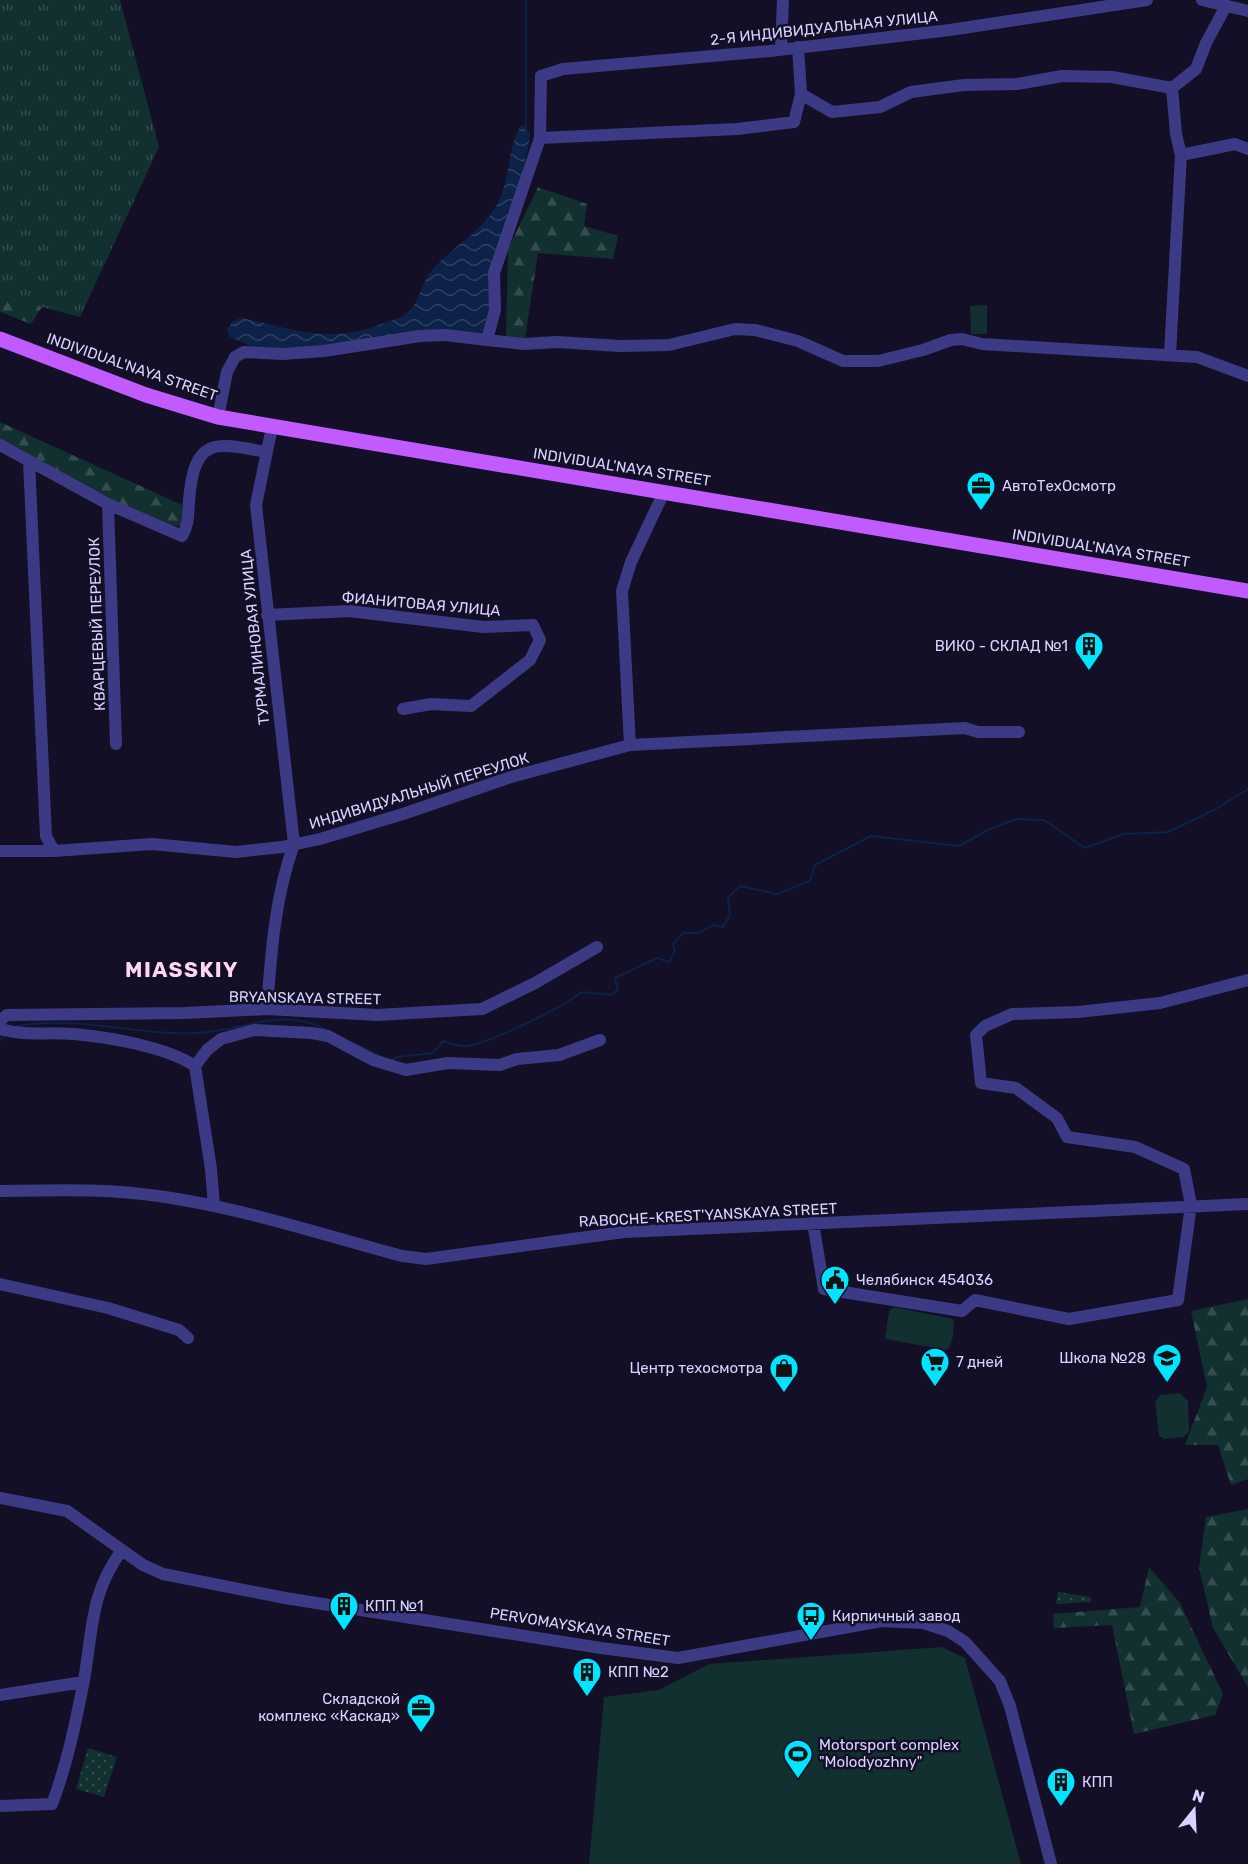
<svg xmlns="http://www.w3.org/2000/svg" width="1248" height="1864" font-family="Rubik,sans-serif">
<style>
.grass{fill:url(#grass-tufts)}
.forest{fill:url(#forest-firs)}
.park{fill:url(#park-dots)}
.pitch{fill:#12302f}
.water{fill:url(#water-waves)}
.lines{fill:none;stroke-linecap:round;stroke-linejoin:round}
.stream{stroke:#0c2248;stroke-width:2}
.minor{stroke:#3d3a85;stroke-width:12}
.major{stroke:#c25bff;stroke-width:15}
.labels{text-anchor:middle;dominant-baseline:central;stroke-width:5;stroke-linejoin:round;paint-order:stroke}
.street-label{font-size:15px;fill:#d9d4ff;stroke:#130f26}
.poi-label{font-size:15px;fill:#d9d4ff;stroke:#130f26;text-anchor:start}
.district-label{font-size:21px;font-weight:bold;letter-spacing:1.5px;fill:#ffd6f0;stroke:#130f26}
</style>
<defs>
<pattern id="grass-tufts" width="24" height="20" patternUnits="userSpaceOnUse" patternTransform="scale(1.5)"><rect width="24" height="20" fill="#12302f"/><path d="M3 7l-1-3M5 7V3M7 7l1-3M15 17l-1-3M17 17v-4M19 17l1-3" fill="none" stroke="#344d4e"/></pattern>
<pattern id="forest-firs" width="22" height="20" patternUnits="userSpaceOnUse" patternTransform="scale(1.5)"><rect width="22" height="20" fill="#12302f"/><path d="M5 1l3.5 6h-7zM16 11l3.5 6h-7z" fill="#344d4e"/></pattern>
<pattern id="park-dots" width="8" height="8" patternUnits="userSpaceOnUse" patternTransform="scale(1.5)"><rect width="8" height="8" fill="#12302f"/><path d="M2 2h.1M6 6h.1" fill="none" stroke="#344d4e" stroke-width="1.8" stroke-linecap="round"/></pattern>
<pattern id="water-waves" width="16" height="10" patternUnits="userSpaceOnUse" patternTransform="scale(1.5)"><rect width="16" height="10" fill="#0c2248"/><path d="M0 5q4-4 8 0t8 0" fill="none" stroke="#2f4163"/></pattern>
</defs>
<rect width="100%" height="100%" fill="#130f26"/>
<path class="grass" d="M0 0H120L159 147 80 317 42 307 0 291Z"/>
<path class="forest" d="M538 187 587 204 584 226 618 236 613 259 538 253 525 339 506 337 508 249Z
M0 291 42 307 31 324 0 312Z
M0 422 182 505 186 510 180 526 167 525 0 450Z
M1248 1299V1479L1231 1485 1218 1445H1185L1207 1387 1191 1311Z
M1248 1509V1687L1213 1628 1199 1568 1206 1517Z
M1149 1567 1180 1603 1223 1694 1215 1715 1134 1734 1112 1625 1054 1628 1053 1614 1140 1607Z"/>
<path class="park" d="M1058 1592 1091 1597V1602L1056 1604Z
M88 1748 117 1757 104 1797 76 1789Z"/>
<path class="pitch" d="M987 305V334H971L970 306Z
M894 1307 953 1319C955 1328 953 1343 947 1350L885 1339 889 1311Z
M1180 1393 1188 1401 1189 1431 1184 1437 1164 1439 1159 1436 1155 1402 1160 1395Z
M942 1647 965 1658 1021 1864H589L604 1697 659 1690 709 1664Z"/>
<path class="water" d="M522 124 530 132 529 144 483 334 295 349 253 347 230 337 227 330 232 322 240 318C296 328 325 345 382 324 390 321 401 318 407 313 421 302 420 283 432 270 454 245 487 229 500 198 511 174 507 147 522 124Z"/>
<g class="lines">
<path class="stream" d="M526 0V129
M14 1027C74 1014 136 1036 196 1033 242 1032 279 1006 325 1029
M0 1040 6 1034
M357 1045 382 1057
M392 1060 397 1057 433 1053 443 1041C450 1043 459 1047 466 1046 491 1043 561 1008 582 992L612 995 618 989 615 978 657 958 669 962 675 950 673 944 683 933H699L713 925 723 927 730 915 728 898 740 886 777 894 810 881 815 865 871 836 959 846 988 830 1016 819 1044 820 1085 848 1123 834 1168 832 1214 810 1248 789"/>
<path class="minor" d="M1202 0 1248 11
M798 47 801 94 832 112 880 107 911 92 964 85 1017 84 1062 76 1112 77 1172 88
M781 49 783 0
M540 138 737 129 794 122 801 94
M1181 155 1235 144 1248 149
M487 340 523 344 557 342 620 346 669 345 735 329 755 330 798 341 843 361H878L923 350 951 340 962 339 982 344 1197 357 1248 376
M1170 354 1181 155 1176 134 1172 88 1196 69 1206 43 1226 6
M218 417 227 372 235 357 244 352 283 354 324 351 420 336 445 335 487 340 495 310 494 273 540 138 541 76 563 69 770 51 950 30 1147 0
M0 445 108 504 182 536C189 525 188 514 189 501 194 437 214 442 266 452
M29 461 46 836 54 851
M108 504 116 744
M267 615 349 611 483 627 533 625 540 640 530 660 471 706 431 704 403 709
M630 745 622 591 631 562 664 492
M0 851H54L152 844 236 852 282 847 320 839 403 814 511 777 630 745 965 728 978 732H1019
M267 1009C271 952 275 897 294 844L256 505 272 427
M0 1021 7 1015 185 1013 267 1009 377 1015 482 1009 535 983 597 947
M0 1029C25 1036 49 1032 74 1034 108 1037 167 1047 195 1066L207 1050 221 1039 254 1030 312 1033 328 1036 373 1060 406 1070 448 1063 500 1065 517 1059 559 1055 600 1040
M195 1066 211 1169 214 1206
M0 1191C55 1190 111 1188 165 1197 245 1209 324 1235 402 1256L426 1259 624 1232 1248 1204
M813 1223 824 1289 962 1311 975 1300 1069 1319 1178 1300 1191 1205 1184 1169 1135 1147 1067 1137 1057 1118 1016 1088 981 1083 976 1035 985 1026 1012 1014 1078 1012 1160 1003 1248 980
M0 1284 108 1308 179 1330 188 1338
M0 1498 67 1511 143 1565 163 1574 285 1598 601 1648 678 1658 882 1621 923 1623 948 1631 965 1642 1000 1681 1010 1706 1051 1864
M0 1695 83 1682
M0 1806 52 1804C67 1765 76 1721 84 1680 93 1629 90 1593 122 1550"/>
<path class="major" d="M0 339 146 395 218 417 1248 591"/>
</g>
<defs>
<g id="office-pin" transform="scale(1.5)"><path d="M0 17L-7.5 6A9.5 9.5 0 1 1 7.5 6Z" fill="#00e5ff" stroke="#130f26"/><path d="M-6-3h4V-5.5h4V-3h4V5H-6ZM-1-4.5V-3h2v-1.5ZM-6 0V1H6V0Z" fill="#111"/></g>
<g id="building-pin" transform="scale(1.5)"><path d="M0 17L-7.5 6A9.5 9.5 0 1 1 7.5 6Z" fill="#00e5ff" stroke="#130f26"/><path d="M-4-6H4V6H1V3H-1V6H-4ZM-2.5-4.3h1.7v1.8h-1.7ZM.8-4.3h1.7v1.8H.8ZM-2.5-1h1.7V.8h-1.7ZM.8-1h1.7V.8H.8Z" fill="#111"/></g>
<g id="civic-pin" transform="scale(1.5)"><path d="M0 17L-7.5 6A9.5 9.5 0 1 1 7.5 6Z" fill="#00e5ff" stroke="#130f26"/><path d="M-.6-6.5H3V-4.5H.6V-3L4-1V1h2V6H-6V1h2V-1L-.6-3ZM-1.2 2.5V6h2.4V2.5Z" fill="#111"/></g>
<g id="school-pin" transform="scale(1.5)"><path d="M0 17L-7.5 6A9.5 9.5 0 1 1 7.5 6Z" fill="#00e5ff" stroke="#130f26"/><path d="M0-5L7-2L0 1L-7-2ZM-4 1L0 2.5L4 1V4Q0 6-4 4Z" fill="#111"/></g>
<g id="supermarket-pin" transform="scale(1.5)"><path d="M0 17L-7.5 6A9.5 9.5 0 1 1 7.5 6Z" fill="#00e5ff" stroke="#130f26"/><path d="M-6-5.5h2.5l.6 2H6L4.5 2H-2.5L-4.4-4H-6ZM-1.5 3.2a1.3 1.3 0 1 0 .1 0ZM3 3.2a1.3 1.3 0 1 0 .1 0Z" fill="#111"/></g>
<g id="shop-pin" transform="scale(1.5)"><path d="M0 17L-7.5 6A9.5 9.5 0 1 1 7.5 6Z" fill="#00e5ff" stroke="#130f26"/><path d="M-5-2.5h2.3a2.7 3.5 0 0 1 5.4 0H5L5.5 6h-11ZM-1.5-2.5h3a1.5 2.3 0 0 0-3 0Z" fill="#111"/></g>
<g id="bus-pin" transform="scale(1.5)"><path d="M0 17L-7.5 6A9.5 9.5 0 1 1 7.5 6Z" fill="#00e5ff" stroke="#130f26"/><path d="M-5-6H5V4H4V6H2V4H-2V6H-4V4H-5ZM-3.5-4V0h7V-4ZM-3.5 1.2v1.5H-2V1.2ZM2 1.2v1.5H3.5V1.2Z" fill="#111"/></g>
<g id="stadium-pin" transform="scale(1.5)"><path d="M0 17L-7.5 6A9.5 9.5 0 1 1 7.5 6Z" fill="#00e5ff" stroke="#130f26"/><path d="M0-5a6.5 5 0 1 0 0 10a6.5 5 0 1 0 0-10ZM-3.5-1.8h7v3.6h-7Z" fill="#111"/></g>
</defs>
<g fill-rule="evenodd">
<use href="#office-pin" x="981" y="486"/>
<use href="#building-pin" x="1089" y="646"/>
<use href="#civic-pin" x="835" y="1280"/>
<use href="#school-pin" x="1167" y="1358"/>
<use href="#supermarket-pin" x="935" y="1362"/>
<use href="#shop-pin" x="784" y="1368"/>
<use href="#building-pin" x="344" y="1606"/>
<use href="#bus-pin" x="811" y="1616"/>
<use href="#building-pin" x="587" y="1672"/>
<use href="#office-pin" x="421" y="1708"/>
<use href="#stadium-pin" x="798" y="1754"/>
<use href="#building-pin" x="1061" y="1782"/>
</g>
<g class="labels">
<g class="street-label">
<text transform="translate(824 28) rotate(-6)">2-Я ИНДИВИДУАЛЬНАЯ УЛИЦА</text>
<text transform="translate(132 367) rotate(19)">INDIVIDUAL'NAYA STREET</text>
<text transform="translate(622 467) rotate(9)">INDIVIDUAL'NAYA STREET</text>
<text transform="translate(1101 548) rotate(9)">INDIVIDUAL'NAYA STREET</text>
<text transform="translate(421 604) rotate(5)">ФИАНИТОВАЯ УЛИЦА</text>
<text transform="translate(97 624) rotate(-92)">КВАРЦЕВЫЙ ПЕРЕУЛОК</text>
<text transform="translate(255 637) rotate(-96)">ТУРМАЛИНОВАЯ УЛИЦА</text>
<text transform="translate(419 791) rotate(-17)">ИНДИВИДУАЛЬНЫЙ ПЕРЕУЛОК</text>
<text transform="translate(305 998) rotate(1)">BRYANSKAYA STREET</text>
<text transform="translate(708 1215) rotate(-3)">RABOCHE-KREST'YANSKAYA STREET</text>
<text transform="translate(580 1627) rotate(9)">PERVOMAYSKAYA STREET</text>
</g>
<g class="poi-label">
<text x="1002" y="486">АвтоТехОсмотр</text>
<text x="1068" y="646" text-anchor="end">ВИКО - СКЛАД №1</text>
<text x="856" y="1280">Челябинск 454036</text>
<text x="1146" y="1358" text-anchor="end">Школа №28</text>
<text x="956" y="1362">7 дней</text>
<text x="763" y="1368" text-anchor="end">Центр техосмотра</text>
<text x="365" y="1606">КПП №1</text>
<text x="832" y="1616">Кирпичный завод</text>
<text x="608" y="1672">КПП №2</text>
<text x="400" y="1699" text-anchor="end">Складской<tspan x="400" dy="17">комплекс «Каскад»</tspan></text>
<text x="819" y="1745">Motorsport complex<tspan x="819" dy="17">"Molodyozhny"</tspan></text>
<text x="1082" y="1782">КПП</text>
</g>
<g class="district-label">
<text x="182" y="969">MIASSKIY</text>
</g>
</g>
<g transform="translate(1194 1810) rotate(18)" stroke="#130f26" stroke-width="4.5" paint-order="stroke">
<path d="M0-4.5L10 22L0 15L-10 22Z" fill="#d9d4ff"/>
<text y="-9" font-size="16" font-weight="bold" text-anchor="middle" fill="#d9d4ff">N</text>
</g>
</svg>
